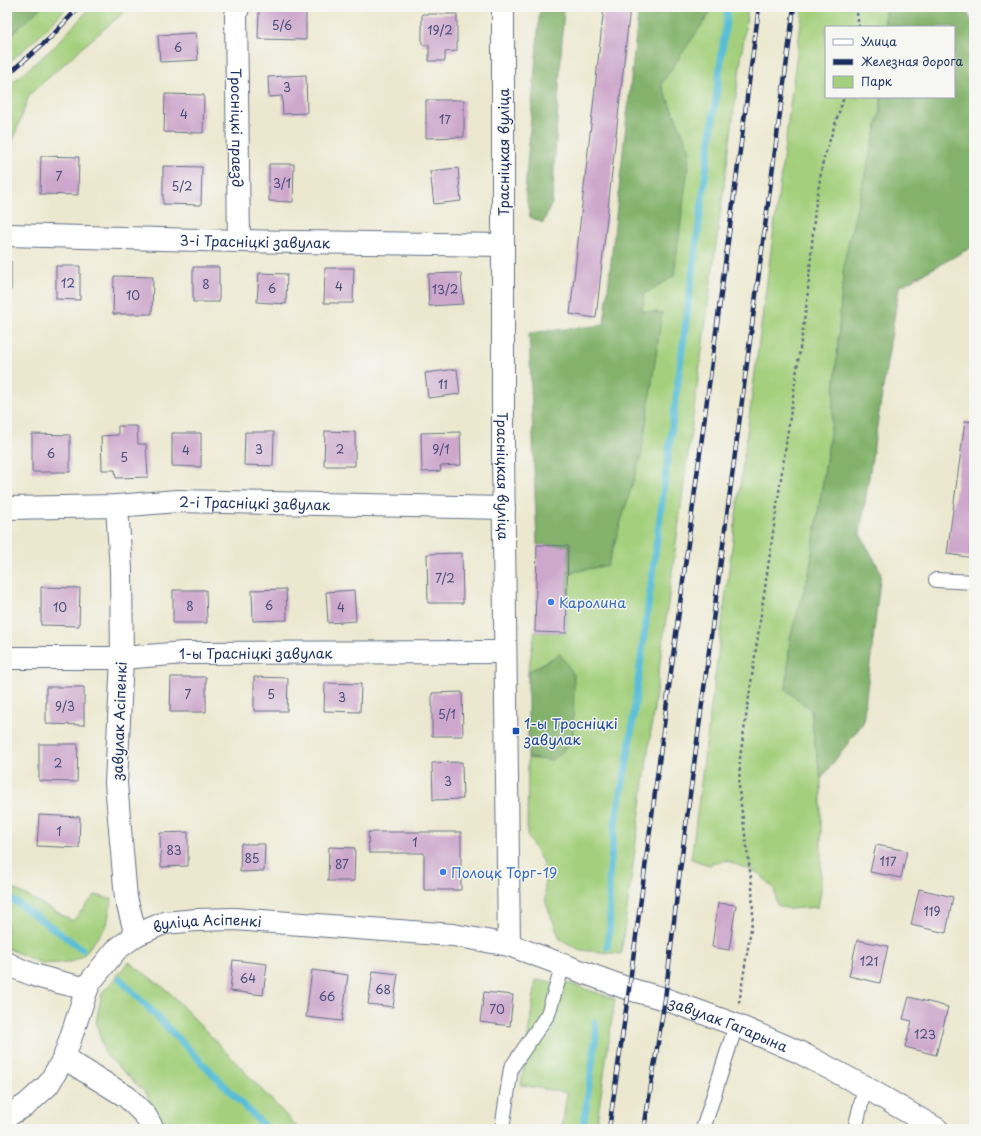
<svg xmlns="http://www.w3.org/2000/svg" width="981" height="1136" font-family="'Playpen Sans',sans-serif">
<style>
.green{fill:#a4d07d;stroke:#60806e}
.forest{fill:#83b26c;stroke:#4f7065}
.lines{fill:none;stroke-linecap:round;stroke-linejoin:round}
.stream{stroke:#59bed7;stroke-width:7}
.building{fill:#cda7cc}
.service-casing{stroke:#647086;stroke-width:16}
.minor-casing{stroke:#647086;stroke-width:24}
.tertiary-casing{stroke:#647086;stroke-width:24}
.path{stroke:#647086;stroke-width:2.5;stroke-dasharray:3 3;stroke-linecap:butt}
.service{stroke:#fff;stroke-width:14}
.minor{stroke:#fff;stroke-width:22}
.tertiary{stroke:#fff;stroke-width:22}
.rail-casing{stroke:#1b2f5e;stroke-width:4.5}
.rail{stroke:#f6f6f2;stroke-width:3;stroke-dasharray:9;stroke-linecap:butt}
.shop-dot{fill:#3f7fe0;stroke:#f6f6f2;stroke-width:1.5}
.transit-dot{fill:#1a4fb4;stroke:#f6f6f2;stroke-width:1.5}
.labels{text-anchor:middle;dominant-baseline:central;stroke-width:3;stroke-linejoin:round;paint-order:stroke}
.number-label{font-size:12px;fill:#484d7a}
.street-label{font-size:14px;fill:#1b2f5e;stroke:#f6f6f2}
.shop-label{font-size:14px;fill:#366cbe;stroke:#f6f6f2;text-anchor:start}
.transit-label{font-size:14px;fill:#164399;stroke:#f6f6f2;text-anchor:start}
</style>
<rect width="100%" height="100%" fill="#f6f6f2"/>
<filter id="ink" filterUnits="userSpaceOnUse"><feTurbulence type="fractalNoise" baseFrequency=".025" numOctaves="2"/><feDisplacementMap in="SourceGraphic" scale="8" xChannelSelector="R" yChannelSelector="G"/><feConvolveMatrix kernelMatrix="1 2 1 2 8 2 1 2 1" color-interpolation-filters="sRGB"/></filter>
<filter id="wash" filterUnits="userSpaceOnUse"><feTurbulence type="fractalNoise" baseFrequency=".012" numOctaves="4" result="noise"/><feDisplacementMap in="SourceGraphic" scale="16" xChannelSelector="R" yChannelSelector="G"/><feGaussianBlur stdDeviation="0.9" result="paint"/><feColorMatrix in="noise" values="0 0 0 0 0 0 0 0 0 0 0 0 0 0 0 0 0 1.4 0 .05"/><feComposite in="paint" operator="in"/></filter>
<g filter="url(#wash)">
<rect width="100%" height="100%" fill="#ece8cf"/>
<path class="green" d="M41 7H67L43 33 7 64V39Z
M91 7H130L84 46 29 95 7 158V87L55 46Z
M710 7H748L621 954 580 950 560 939 546 903 543 863 527 835 528 758 552 760 560 654 528 672 535 632 566 633 568 573 608 565 662 313 642 311 644 294 690 151 661 84 709 14Z
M803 7H885V27H826V97H881V109L844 262 832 421 809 574 790 638 786 690 811 710 813 732 821 779V892L818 907 789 909 777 905 774 889 760 874 725 860 709 865 691 859Z
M7 885 73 921 95 895 112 899 107 925 83 956 71 962 43 964 7 948Z
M129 962 168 991 299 1129H170L161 1121 146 1093 105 1054 96 1022 102 993Z
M536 980 568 983 615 999 596 1129H562L567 1093 521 1085Z"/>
<path class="forest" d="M7 7H41L7 39Z
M540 7H564L552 203 543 223 530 217 525 191Z
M639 7H710L709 14 661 84 690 151 674 276 644 294 642 311 662 313 642 452 608 565 568 573V546L537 545 529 333 604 325Z
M885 7H965L970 19 974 21V246L899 287 860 534 881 572 863 723 821 779 813 732 811 710 786 690 790 638 809 574 832 421 844 262 881 109V97H954V27H885Z
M560 654 574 675 573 742 552 760 528 758V672Z"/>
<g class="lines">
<path class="stream" d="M7 898 16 902 82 949
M607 947 610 927 609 879 615 823 628 756 728 7
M120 979 267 1129
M583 1129 596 1036 595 1022"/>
</g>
<g id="blocks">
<path class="building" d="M604 7H630L596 318 570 314Z
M259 10 306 11V40L258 39Z
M422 14H457V51L445 52V61H429V45H422Z
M196 33 198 60 160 62 158 35Z
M306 75 307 113 283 114 282 96 269 97 268 77Z
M165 94 204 95 203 133 164 132Z
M426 100H464V137L426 138Z
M41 156 79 157 78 195 40 194Z
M269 164H294L293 202 269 201Z
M163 166 202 167 201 205 163 204Z
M458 168 461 201 434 204 430 171Z
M7 261H11V290H7Z
M56 266H80V300L56 299Z
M193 267H219V302H193Z
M325 268H354L353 303H324Z
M259 273 287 274 286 304 257 302Z
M461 273 463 304 429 306 428 274Z
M114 276 153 277 152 314H113Z
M457 369 460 394 428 398 425 373Z
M965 421 974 422V558L947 554Z
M118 426H137L138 444H146L148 477 116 478 115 470H102L101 436 118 435Z
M325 431 355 432V466H324Z
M245 432H274L273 466 244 465Z
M460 432 461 465 440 466 441 471 422 472 421 433Z
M172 433H201V467L172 466Z
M32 434 70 435V472H32Z
M537 545 568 546 566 633 535 632Z
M462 553 463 603H428L427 554Z
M41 587 80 588 79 626 41 625Z
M286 589 287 620 253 621 252 590Z
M173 590H206L207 623H173Z
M354 590 356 621 328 623 326 592Z
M171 677H206V712H170Z
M254 677 288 678 287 711H254Z
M325 683 361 684 360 712 324 711Z
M46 687H84V725L46 724Z
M462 692 463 736H432V693Z
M39 744H78L77 782 39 781Z
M462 762 463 799 433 800 432 763Z
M39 815 80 817 79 848 37 846Z
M188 832V866L161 867 160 833Z
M368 832H461V890H424V853H369Z
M241 844H265L264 871 240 872Z
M876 845 907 851 901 878 870 872Z
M329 847 355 848 354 881H328Z
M919 889 953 897 946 933 911 925Z
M718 903 736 905 729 950 712 947Z
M857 940 888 946 880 983 849 976Z
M233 960 267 964 263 995 230 991Z
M312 970 348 975 342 1021 306 1017Z
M373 971 398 974 393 1007 368 1004Z
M484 992 513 995 510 1026 480 1022Z
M909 997 948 1007 936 1055 905 1047 912 1021 903 1019Z"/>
</g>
</g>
<g filter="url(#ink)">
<use href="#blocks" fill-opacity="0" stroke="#647086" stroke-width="1"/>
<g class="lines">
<g class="service-casing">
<path id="service" d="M936 580 974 582
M502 1129 511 1068 548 1014 563 965
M703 1129 736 1025
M855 1129 865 1087"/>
</g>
<g class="minor-casing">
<g id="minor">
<path id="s1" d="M238 7 236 15 239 241"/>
<path id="s2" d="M7 235 239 241 503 245"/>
<path d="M117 506 121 570 122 658 116 783 126 898 136 935"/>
<path id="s3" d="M7 508 117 506 177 501 504 508"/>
<path id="s4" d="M7 658H122L184 653 505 652"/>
<path d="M7 963C31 977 60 982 87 989"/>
<path d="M64 1058 127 1097 145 1115 153 1129"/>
</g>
</g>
<g class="tertiary-casing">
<g id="tertiary">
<path id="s5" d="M503 7V454L509 945"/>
<path id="s6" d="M7 1116 26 1105 48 1085 64 1058 87 989 91 981 116 950 136 935 164 923 197 920 234 919 453 935 509 945 629 989 665 999 736 1025 799 1052 865 1087 937 1129"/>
</g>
</g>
<path class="path" d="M856 7 859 27
M739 1003 753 916 752 886 739 790 740 758 807 301 815 209 823 161 844 97"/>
<use href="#service" class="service"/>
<use href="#minor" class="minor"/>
<use href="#tertiary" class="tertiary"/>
<g class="rail-casing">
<path id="rail" d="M7 75 49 39 79 7
M609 1129 629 989 759 7
M644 1129 665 999 679 878 794 7"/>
</g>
<use href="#rail" class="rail"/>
</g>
</g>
<g class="shop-dot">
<circle cx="551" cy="602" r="4"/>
<circle cx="443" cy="872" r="4"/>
</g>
<rect class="transit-dot" x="512" y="727" width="8" height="8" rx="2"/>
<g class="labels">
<g class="number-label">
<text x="282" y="25">5/6</text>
<text x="440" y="30">19/2</text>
<text x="178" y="47">6</text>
<text x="287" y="87">3</text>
<text x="184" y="114">4</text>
<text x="445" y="119">17</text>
<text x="59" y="176">7</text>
<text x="282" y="183">3/1</text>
<text x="182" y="186">5/2</text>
<text x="68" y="283">12</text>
<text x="206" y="284">8</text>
<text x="339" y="286">4</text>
<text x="272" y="288">6</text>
<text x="445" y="289">13/2</text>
<text x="133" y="295">10</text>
<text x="443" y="384">11</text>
<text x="259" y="449">3</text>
<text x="340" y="449">2</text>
<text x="441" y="449">9/1</text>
<text x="186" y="450">4</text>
<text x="51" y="453">6</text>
<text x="124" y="457">5</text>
<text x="445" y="578">7/2</text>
<text x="269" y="605">6</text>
<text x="190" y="606">8</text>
<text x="60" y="607">10</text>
<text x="341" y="607">4</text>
<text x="188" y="694">7</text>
<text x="271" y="694">5</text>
<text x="342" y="697">3</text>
<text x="65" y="706">9/3</text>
<text x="447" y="714">5/1</text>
<text x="58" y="763">2</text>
<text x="448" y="781">3</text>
<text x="59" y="831">1</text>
<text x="415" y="842">1</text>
<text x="174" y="850">83</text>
<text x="252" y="858">85</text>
<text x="888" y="861">117</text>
<text x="342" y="864">87</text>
<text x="932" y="911">119</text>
<text x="869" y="961">121</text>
<text x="248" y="978">64</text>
<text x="383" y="989">68</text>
<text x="327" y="996">66</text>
<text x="497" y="1009">70</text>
<text x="925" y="1034">123</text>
</g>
<g class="street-label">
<text stroke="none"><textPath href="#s1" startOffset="121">Тросніцкі праезд</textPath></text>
<text transform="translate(503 152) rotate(-90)">Трасніцкая вуліца</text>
<text stroke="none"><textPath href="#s2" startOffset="248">3-і Трасніцкі завулак</textPath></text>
<text stroke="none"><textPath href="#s5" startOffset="469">Трасніцкая вуліца</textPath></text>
<text stroke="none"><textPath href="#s3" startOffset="248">2-і Трасніцкі завулак</textPath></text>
<text stroke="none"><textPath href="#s4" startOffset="249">1-ы Трасніцкі завулак</textPath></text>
<text transform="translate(119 721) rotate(-88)">завулак Асіпенкі</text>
<text stroke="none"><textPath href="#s6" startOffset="303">вуліца Асіпенкі</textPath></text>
<text stroke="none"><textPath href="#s6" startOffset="840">завулак Гагарына</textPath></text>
</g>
<g class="shop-label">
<text x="559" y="602">Каролина</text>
<text x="451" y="872">Полоцк Торг-19</text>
</g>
<g class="transit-label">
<text x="524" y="723">1-ы Тросніцкі<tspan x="524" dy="16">завулак</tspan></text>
</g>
</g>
<rect width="981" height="1136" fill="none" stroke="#f6f6f2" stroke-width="24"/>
<rect x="825" y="26" width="130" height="72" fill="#f6f6f2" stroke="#9ea6b7"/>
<rect x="833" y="39" width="20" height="6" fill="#ffffff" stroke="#9ea6b7"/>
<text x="861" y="46" font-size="12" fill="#1b2f5e">Улица</text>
<rect x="833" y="59" width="20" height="6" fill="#1b2f5e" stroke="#9ea6b7"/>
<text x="861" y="66" font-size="12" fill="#1b2f5e">Железная дорога</text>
<rect x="833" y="76" width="20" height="12" fill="#a4d07d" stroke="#9ea6b7"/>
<text x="861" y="86" font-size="12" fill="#1b2f5e">Парк</text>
</svg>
